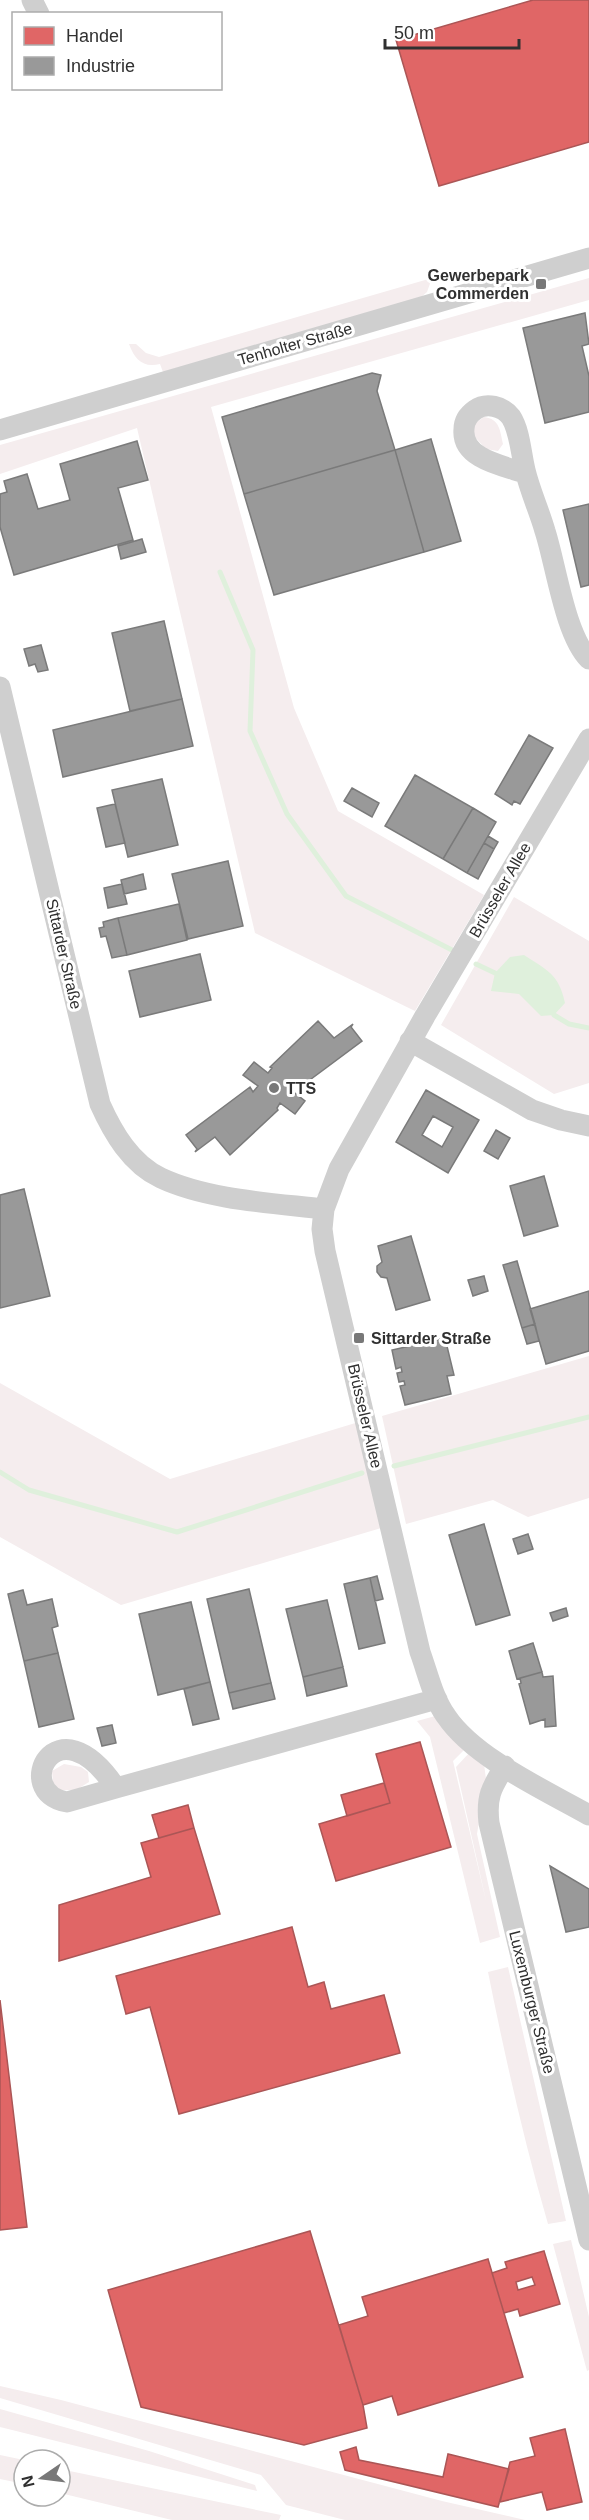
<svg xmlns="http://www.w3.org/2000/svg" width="589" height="2520" font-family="Helvetica,sans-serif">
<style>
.green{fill:#f5edee}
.water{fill:#dff0dc}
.shops{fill:#e06666;stroke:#ab5656;stroke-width:1.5;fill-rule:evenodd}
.industry{fill:#999;stroke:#7a7a7a;stroke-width:1.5;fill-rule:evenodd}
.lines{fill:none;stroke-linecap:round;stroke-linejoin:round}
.stream{stroke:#dff0dc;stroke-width:5}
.minor{stroke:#cfcfcf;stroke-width:21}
.poi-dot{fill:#787878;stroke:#fff;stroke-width:2}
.labels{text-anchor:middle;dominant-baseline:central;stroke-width:6;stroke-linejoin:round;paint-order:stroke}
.poi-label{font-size:16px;font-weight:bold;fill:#303030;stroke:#fff;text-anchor:start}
.street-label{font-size:16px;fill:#303030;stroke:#fff}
</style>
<rect width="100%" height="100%" fill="#fff"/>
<path class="green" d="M432 278 427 292 419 299 163 372 160 364C143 368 135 360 129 344H136L146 353 159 357Z
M589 278V300L211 407 294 708 338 811 484 895 415 1011 255 933 137 428 0 474V445Z
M484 417C500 419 500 431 503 444L498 451 486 449 473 435 474 424Z
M514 897 589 941V1083L554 1094 441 1025Z
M589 1356V1498L528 1517 493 1500 406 1524 382 1416Z
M0 1383 170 1479 362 1421 388 1526 121 1605 0 1537Z
M439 1715 466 1748 453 1761 487 1905 456 1767 471 1751 484 1764 486 1779 477 1834 500 1937 480 1943 430 1737 417 1721Z
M64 1764 81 1767 88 1772 89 1782 76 1790H59L53 1783 52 1771Z
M508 1967 566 2221 548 2224C524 2141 505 2057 488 1972Z
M571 2240 589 2317V2370L587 2371 553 2244Z
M0 2386 61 2400 442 2501 525 2520H345L286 2505 261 2475 0 2398Z
M0 2409 149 2451 255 2485 257 2491 0 2427Z
M0 2455 24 2460V2484L0 2479Z
M60 2469 281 2515 279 2520H172L60 2493Z"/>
<path class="water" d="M524 955C547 970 559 974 565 1003L554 1015 541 1016 519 994 491 991 495 973 510 957Z"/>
<path class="shops" d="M533 0H589V142L439 186 396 40Z
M420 1742 451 1847 336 1881 319 1824 390 1803 376 1754Z
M384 1783 390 1803 347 1816 341 1795Z
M188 1805 194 1828 159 1838 152 1815Z
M194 1828 220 1914 59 1961V1905L151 1877 141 1843Z
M292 1927 308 1987 324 1982 331 2009 384 1995 400 2053 179 2114 150 2007 126 2014 116 1976Z
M0 2000 27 2227 0 2230Z
M310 2231 363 2405 367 2428 304 2445 141 2407 108 2290Z
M544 2251 560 2304 520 2316 518 2309 504 2313 492 2273 507 2268 505 2262ZM532 2277 535 2285 518 2290 516 2282Z
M488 2259 523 2377 398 2415 392 2396 363 2405 339 2325 368 2316 362 2297Z
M565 2429 582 2502 547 2510 542 2492 500 2502 510 2462 535 2456 530 2438Z
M356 2447 359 2460 443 2477 448 2454 509 2469 498 2507 345 2470 340 2452Z"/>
<path class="industry" d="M585 313 589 344 582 346 589 376V412L545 423 523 328Z
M372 373 381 375 377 391 395 450 244 494 222 417Z
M431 439 461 541 424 552 395 450Z
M137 441 148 480 118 488 133 540 14 575 0 527V494L7 492 4 481 27 474 38 509 70 500 60 464Z
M395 450 424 552 274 595 244 494Z
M589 504V585L581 587 563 510Z
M142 539 146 552 121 559 118 546Z
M164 621 182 699 130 711 112 633Z
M41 645 48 670 38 672 35 664 29 666 24 649Z
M182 699 193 746 63 777 53 730Z
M529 735 553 748 520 804 514 801 512 805 495 794Z
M415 775 473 808 443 859 385 826Z
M162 779 178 845 128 857 112 790Z
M352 788 379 803 372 817 344 801Z
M115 804 125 843 106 847 97 808Z
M473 808 496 822 467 873 443 859Z
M488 836 498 842 494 849 484 843Z
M484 843 494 849 478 879 467 873Z
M228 861 243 926 188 939 172 874Z
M143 874 146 889 124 894 121 880Z
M122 884 127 904 108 908 104 888Z
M179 904 187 940 127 955 118 918Z
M118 918 127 955 112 958 106 936 101 937 99 928 104 927 103 922Z
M200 954 211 1000 140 1017 129 971Z
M318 1021 334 1038 353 1024 351 1027 362 1041 299 1088 295 1083 291 1090 305 1101 295 1114 280 1103 277 1108 278 1110 230 1155 215 1137 195 1152 197 1149 186 1135 250 1087 253 1092 258 1086 243 1075 254 1062 268 1073 272 1068 270 1067Z
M426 1090 479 1120 448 1173 396 1142ZM433 1116 453 1127 442 1147 422 1135Z
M496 1130 510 1138 498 1159 484 1151Z
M544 1176 558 1226 524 1236 510 1186Z
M24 1189 50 1296 0 1308V1195Z
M411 1236 430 1300 396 1310 387 1278 381 1277 377 1272V1266L382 1262 378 1246Z
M517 1261 535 1324 522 1328 503 1265Z
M484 1276 488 1291 473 1296 468 1280Z
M589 1291V1351L546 1364 530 1309Z
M535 1324 539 1341 527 1344 522 1328Z
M445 1338 454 1375 447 1376 451 1394 405 1405 400 1386 405 1385 404 1381 399 1382 397 1373 402 1372 401 1367 396 1369 392 1350Z
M484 1524 510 1615 476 1625 449 1535Z
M528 1534 533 1549 518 1554 513 1539Z
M377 1576 383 1599 375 1601 370 1578Z
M370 1578 385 1643 359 1649 344 1584Z
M249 1589 271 1683 229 1693 207 1599Z
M23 1590 27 1605 52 1599 58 1626 52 1628 58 1653 24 1661 8 1594Z
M327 1600 343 1667 303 1677 286 1609Z
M191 1602 210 1682 158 1695 139 1614Z
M566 1608 568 1616 553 1621 550 1613Z
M533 1643 542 1672 517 1679 509 1651Z
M58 1653 74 1719 39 1727 24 1661Z
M343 1667 347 1686 307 1696 303 1677Z
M542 1672 543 1677 553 1676 556 1726 545 1727V1719L530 1724 519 1684 521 1683 520 1678Z
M210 1682 219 1719 193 1725 184 1689Z
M271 1683 275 1699 233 1709 229 1693Z
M112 1725 116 1743 102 1746 97 1728Z
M550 1866 589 1889V1927L566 1932Z"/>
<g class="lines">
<path class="stream" d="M220 572 253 650 250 731 287 814 346 896 452 950
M476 964 495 973
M554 1015 569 1024 589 1028
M394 1466 589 1417
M0 1472 29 1490 177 1532 362 1473"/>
<path class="minor" d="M32 0 39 14
M0 430 589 258
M525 473C504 466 461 459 464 429 464 422 468 415 475 410 486 402 503 406 511 417 520 431 521 454 525 470 530 491 539 510 545 531 556 565 565 635 589 659
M0 687 100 1104C113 1133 131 1164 161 1178 208 1200 273 1203 324 1209
M589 739 425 1016 339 1169 324 1209 322 1229 325 1251 420 1652C428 1674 433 1698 446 1716 474 1758 545 1790 589 1815
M410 1041 532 1110 561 1120 589 1126
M505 1766C491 1788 486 1797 489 1823L589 2240
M116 1788 67 1802C11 1793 56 1698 116 1788L437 1699"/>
</g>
<g class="poi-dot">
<rect x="535" y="278" width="12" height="12" rx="3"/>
<circle cx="274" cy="1088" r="6"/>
<rect x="353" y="1332" width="12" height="12" rx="3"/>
</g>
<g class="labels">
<g class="poi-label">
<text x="529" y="275" text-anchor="end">Gewerbepark<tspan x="529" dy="18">Commerden</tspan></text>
<text x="286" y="1088">TTS</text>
<text x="371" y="1338">Sittarder Straße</text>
</g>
<g class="street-label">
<text transform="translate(295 344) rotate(-16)">Tenholter Straße</text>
<text transform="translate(500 890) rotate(-60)">Brüsseler Allee</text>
<text transform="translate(64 954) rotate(77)">Sittarder Straße</text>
<text transform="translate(365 1416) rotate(77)">Brüsseler Allee</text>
<text transform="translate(532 2002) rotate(76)">Luxemburger Straße</text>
</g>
</g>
<rect x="12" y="12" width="210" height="78" fill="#ffffff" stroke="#acacac" stroke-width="1.5"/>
<rect x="24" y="27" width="30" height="18" fill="#e06666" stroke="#acacac" stroke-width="1.5"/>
<text x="66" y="42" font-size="18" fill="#303030">Handel</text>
<rect x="24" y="57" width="30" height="18" fill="#999999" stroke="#acacac" stroke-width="1.5"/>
<text x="66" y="72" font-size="18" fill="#303030">Industrie</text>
<g transform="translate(42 2478) rotate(256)"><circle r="28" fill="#ffffff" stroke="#acacac" stroke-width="1.5"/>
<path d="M0-4.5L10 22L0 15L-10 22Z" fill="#787878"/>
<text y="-9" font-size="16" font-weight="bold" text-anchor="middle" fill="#303030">N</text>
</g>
<path d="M385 39v9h134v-9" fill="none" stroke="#303030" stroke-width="3"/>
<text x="394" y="39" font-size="18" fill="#303030" stroke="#ffffff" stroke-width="4.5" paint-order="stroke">50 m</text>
</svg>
